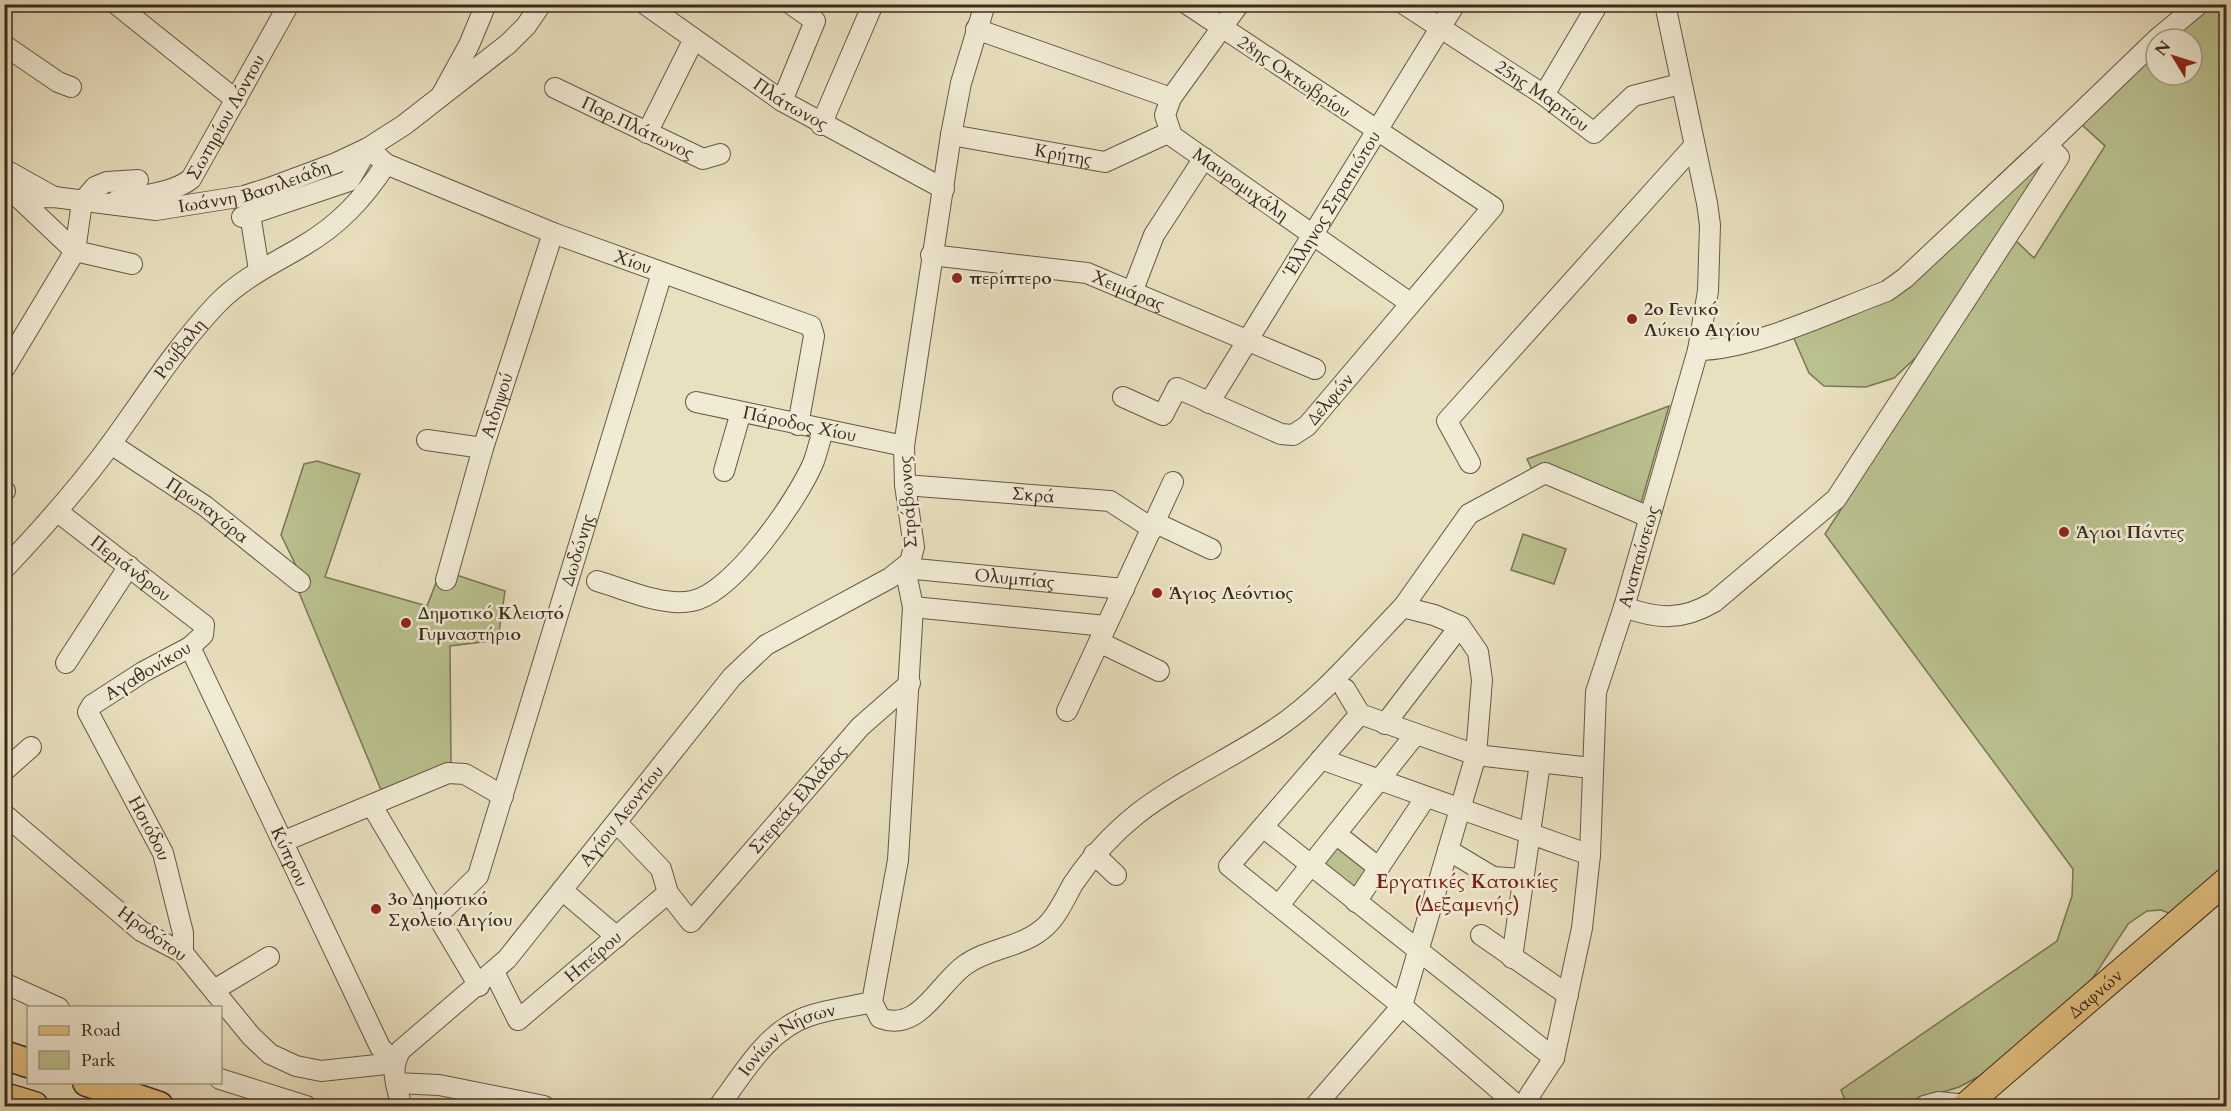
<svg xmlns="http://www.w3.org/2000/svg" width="2231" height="1111" font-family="Cardo,serif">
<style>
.green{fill:#bac18f;stroke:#7a7657;stroke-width:1.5}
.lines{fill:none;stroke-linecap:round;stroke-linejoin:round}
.minor-casing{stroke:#655847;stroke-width:22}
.major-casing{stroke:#392b1f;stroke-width:28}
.highway-casing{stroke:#392b1f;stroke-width:31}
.minor{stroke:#f1ebd5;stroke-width:20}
.major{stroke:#e4c080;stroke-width:26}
.highway{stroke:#e4c080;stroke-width:28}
.poi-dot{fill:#8f2418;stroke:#f1ebd5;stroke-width:2}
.labels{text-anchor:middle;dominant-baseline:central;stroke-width:5;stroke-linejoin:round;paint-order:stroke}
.street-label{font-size:18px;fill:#392b1f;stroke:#f1ebd5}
.poi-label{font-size:18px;font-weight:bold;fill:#392b1f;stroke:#f1ebd5;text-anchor:start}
.neighbourhood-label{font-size:20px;font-weight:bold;fill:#7a1f14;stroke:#f1ebd5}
</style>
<rect width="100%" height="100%" fill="#e9e0bf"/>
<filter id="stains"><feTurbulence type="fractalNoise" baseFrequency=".00333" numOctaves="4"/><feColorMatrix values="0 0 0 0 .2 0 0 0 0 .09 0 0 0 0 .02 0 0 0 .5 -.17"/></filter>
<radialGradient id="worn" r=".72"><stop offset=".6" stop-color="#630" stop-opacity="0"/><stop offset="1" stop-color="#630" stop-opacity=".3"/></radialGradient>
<path class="green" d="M2209 5H2226V865L2171 914 2161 910 2147 911 2128 924 2087 987 1980 1076 1959 1087 1918 1100 1907 1106H1847L1841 1090 2057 941 2072 896 2073 869 1825 534 2015 240 2034 258 2105 146 2080 123 2156 47V75H2192V39H2165Z
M2023 153 2042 171 1927 347 1894 378 1866 387 1824 386 1809 373 1792 334 1886 283Z
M1669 406 1641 503 1532 470 1527 459Z
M317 461 360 474 325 577 427 606 441 570 505 591 498 640 450 646 451 762 381 790 295 583 301 576 281 535 304 464Z
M1523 534 1566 549 1554 584 1511 570Z
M1338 841 1372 868 1353 892 1319 865Z"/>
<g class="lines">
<g class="minor-casing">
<g id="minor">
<path d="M116 4 236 100"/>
<path id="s1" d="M645 4 782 101 944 189"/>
<path id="s2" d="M1239 4 1171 98 1165 115 1172 136 1410 303"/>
<path id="s3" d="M1404 4 1544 95 1594 133 1633 96 1680 84"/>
<path d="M976 29 1171 98"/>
<path d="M2157 39 2199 4"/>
<path d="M4 45 58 82 71 87"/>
<path id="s4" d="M555 88 703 159 720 154"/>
<path d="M442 94 469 45 486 4"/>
<path d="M1544 95 1598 4"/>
<path d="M782 101 815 21 791 4"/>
<path d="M821 125 873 4"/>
<path d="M647 133 693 41"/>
<path id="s5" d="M951 135 1105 162 1170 132"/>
<path d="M4 169 54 197"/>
<path id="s6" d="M4 190 19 198 54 197 156 210 244 196 269 188 336 163 368 148 404 125 508 44 526 26 541 4"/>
<path d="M19 198 75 251 132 264"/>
<path id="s7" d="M116 201C139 195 172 194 191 179L289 4"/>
<path d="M250 214 259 270"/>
<path id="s8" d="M242 217 349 181 368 148 386 164 553 233 811 326 814 336 798 425"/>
<path id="s9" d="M931 255 1087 273 1315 369"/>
<path d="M1133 290 1154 235 1204 158"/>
<path d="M1698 350C1752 350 1835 310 1887 291L1905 278 2047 145"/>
<path d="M4 369 75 251 82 202 95 187 107 182 138 180"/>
<path id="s10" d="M1123 397 1163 415 1177 388 1281 434 1293 435 1307 426 1493 207 1187 4"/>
<path id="s11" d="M696 402 904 446"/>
<path id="s12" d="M1209 403 1455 4"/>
<path d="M427 440 483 448"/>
<path id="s13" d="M111 444 205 506 300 582"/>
<path d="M1470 463 1447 421 1694 146"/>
<path d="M724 471 741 412"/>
<path id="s14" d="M905 485 1110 501 1153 529"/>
<path d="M4 490 5 491"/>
<path id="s15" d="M58 512 204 625 203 635 190 647 143 672 92 705 88 712 163 853 183 933V953"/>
<path d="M1156 523 1211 549"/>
<path d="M905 568 913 607 898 860 872 1002 880 1018C919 1033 938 984 965 965 990 947 1023 948 1046 926 1058 915 1065 898 1073 884 1091 857 1111 835 1137 814 1180 781 1230 759 1275 729 1322 698 1364 647 1403 607"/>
<path id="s16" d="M905 568 1124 589"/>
<path id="s17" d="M4 569C42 529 78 489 110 445 145 397 176 347 217 304 242 278 273 264 303 246 339 225 364 198 386 164"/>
<path id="s18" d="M446 580 483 448 553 233"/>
<path d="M597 581C625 589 662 607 692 601 733 593 798 500 814 461 817 452 820 441 823 430"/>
<path d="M913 607 1106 626"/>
<path d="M1624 607C1657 619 1682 621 1714 602L1836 499 2059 157 2047 145 2156 40"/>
<path d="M1099 642 1159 671"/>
<path id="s19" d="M190 647 372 1030 380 1047 395 1063"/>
<path d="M66 663 129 566"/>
<path d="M1345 689 1360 714 1229 866 1402 1006 1476 755 1482 680 1478 652 1460 626 1434 615 1403 607 1469 514 1545 473 1649 517"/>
<path d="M1067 711 1173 482"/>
<path d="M1360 714 1476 755 1591 768"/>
<path d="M1385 724 1460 626"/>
<path d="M1321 759 1590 855"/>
<path d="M4 771 31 747"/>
<path d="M372 806 479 986"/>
<path d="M4 814 141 931 183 953 251 1036 270 1054 296 1066 321 1071 395 1063"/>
<path id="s20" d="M617 823 661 869 668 893 691 922 860 727 910 683"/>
<path d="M1263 827 1554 1058"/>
<path d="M1336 834 1379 868"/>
<path d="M282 842 448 773 465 774 503 796"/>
<path d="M1448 850 1493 877 1522 879"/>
<path d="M1094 854 1116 875"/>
<path d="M562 890 617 937"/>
<path d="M1356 902 1426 797"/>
<path d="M1279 905 1415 735"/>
<path id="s21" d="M437 916 478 876 662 273"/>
<path d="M1481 935 1568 995"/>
<path d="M1512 958 1540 763"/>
<path id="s22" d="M494 972 518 1020 668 893"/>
<path d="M4 983 59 1008"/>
<path d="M214 990 269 957"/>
<path d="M220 1079 306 1106"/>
<path d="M396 1083 439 1085 544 1106"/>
<path id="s23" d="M401 1106C398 1086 388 1070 401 1050L507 959 732 677 766 645 890 578 910 562 914 547 905 485 904 446 951 135 961 83 985 4"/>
<path id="s24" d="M719 1106C744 1073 767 1030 809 1016 829 1009 851 1007 872 1002"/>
<path d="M1315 1106 1402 1006 1518 1106"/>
<path id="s25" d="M1531 1106 1529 1096 1554 1058 1582 928 1590 855 1596 692 1624 607 1698 350 1708 291 1710 225 1707 203 1665 4"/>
<path d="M1924 1106 1938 1102 1967 1105"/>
</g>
</g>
<g class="major-casing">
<g id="major">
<path id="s26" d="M1965 1106 2226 881"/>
</g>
</g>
<g class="highway-casing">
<path id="highway" d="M4 1055 28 1063
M87 1082 159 1106
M4 1097 34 1106"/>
</g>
<use href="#minor" class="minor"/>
<use href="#major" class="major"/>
<use href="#highway" class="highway"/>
</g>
<g class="poi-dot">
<circle cx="957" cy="278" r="6"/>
<circle cx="1632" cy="319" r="6"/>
<circle cx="2064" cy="532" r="6"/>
<circle cx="1157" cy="593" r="6"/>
<circle cx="406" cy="623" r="6"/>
<circle cx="376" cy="909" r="6"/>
</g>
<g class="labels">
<g class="street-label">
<text transform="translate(1294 77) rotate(34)">28ης Οκτωβρίου</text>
<text stroke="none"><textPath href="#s3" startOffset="166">25ης Μαρτίου</textPath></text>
<text stroke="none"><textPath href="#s1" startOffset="177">Πλάτωνος</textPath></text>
<text stroke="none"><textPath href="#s7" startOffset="150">Σωτηρίου Λόντου</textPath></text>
<text stroke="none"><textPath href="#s4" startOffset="92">Παρ.Πλάτωνος</textPath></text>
<text stroke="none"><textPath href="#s5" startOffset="114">Κρήτης</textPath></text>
<text stroke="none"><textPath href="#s6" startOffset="256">Ιωάννη Βασιλειάδη</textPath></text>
<text stroke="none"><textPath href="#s2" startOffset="240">Μαυρομιχάλη</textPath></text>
<text stroke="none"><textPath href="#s12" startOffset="234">Έλληνος Στρατιώτου</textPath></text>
<text stroke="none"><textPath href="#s8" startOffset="441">Χίου</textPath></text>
<text stroke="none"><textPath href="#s9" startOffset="202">Χειμάρας</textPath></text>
<text stroke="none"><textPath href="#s17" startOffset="282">Ρούβαλη</textPath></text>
<text stroke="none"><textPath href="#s10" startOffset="252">Δελφών</textPath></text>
<text stroke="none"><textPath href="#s18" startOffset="182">Αιδηψού</textPath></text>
<text stroke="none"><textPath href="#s11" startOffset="106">Πάροδος Χίου</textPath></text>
<text stroke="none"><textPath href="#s14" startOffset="129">Σκρά</textPath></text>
<text transform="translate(908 502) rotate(-94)">Στράβωνος</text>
<text stroke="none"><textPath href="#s13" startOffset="117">Πρωταγόρα</textPath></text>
<text stroke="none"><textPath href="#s21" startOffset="398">Δωδώνης</textPath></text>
<text stroke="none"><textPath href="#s25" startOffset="567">Αναπαύσεως</textPath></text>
<text stroke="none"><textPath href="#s15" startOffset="92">Περιάνδρου</textPath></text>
<text stroke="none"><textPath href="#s16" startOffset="110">Ολυμπίας</textPath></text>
<text transform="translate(148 671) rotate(-31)">Αγαθονίκου</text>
<text stroke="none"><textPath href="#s20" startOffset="288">Στερεάς Ελλάδος</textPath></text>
<text stroke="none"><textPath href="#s23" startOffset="381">Αγίου Λεοντίου</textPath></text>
<text stroke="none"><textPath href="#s15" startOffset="466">Ησιόδου</textPath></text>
<text stroke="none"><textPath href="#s19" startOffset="232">Κύπρου</textPath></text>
<text transform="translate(152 934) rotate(36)">Ηροδότου</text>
<text stroke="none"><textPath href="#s22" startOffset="152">Ηπείρου</textPath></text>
<text stroke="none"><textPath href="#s26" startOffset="172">Δαφνών</textPath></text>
<text stroke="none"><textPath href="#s24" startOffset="98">Ιονίων Νήσων</textPath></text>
</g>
<g class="poi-label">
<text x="969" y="278">περίπτερο</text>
<text x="1644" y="309">2ο Γενικό<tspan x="1644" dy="21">Λύκειο Αιγίου</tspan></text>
<text x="2076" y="532">Άγιοι Πάντες</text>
<text x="1169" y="593">Άγιος Λεόντιος</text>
<text x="418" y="613">Δημοτικό Κλειστό<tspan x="418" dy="21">Γυμναστήριο</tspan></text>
<text x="388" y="899">3ο Δημοτικό<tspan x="388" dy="21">Σχολείο Αιγίου</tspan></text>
</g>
<g class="neighbourhood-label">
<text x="1467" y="881">Εργατικές Κατοικίες<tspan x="1467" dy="23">(Δεξαμενής)</tspan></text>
</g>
</g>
<rect width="2231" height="1111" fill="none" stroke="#e9e0bf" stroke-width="24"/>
<rect x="6" y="6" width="2219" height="1099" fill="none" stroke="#392b1f" stroke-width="3"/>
<rect x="12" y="12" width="2207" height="1087" fill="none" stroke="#392b1f" stroke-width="1.5"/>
<rect x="27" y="1006" width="195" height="78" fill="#f1ebd5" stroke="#a79e8c" stroke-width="1.5"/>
<rect x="39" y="1026" width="30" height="9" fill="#e4c080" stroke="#a79e8c" stroke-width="1.5"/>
<text x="81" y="1036" font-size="18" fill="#392b1f">Road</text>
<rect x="39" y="1051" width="30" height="18" fill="#bac18f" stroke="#a79e8c" stroke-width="1.5"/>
<text x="81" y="1066" font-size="18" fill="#392b1f">Park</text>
<g transform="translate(2174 57) rotate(308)"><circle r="28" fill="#f1ebd5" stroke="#a79e8c" stroke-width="1.5"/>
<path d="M0-4.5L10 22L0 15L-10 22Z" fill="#8f2418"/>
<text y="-9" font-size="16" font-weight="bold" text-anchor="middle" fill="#392b1f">N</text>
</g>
<rect width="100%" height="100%" filter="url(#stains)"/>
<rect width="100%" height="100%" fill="url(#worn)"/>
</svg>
